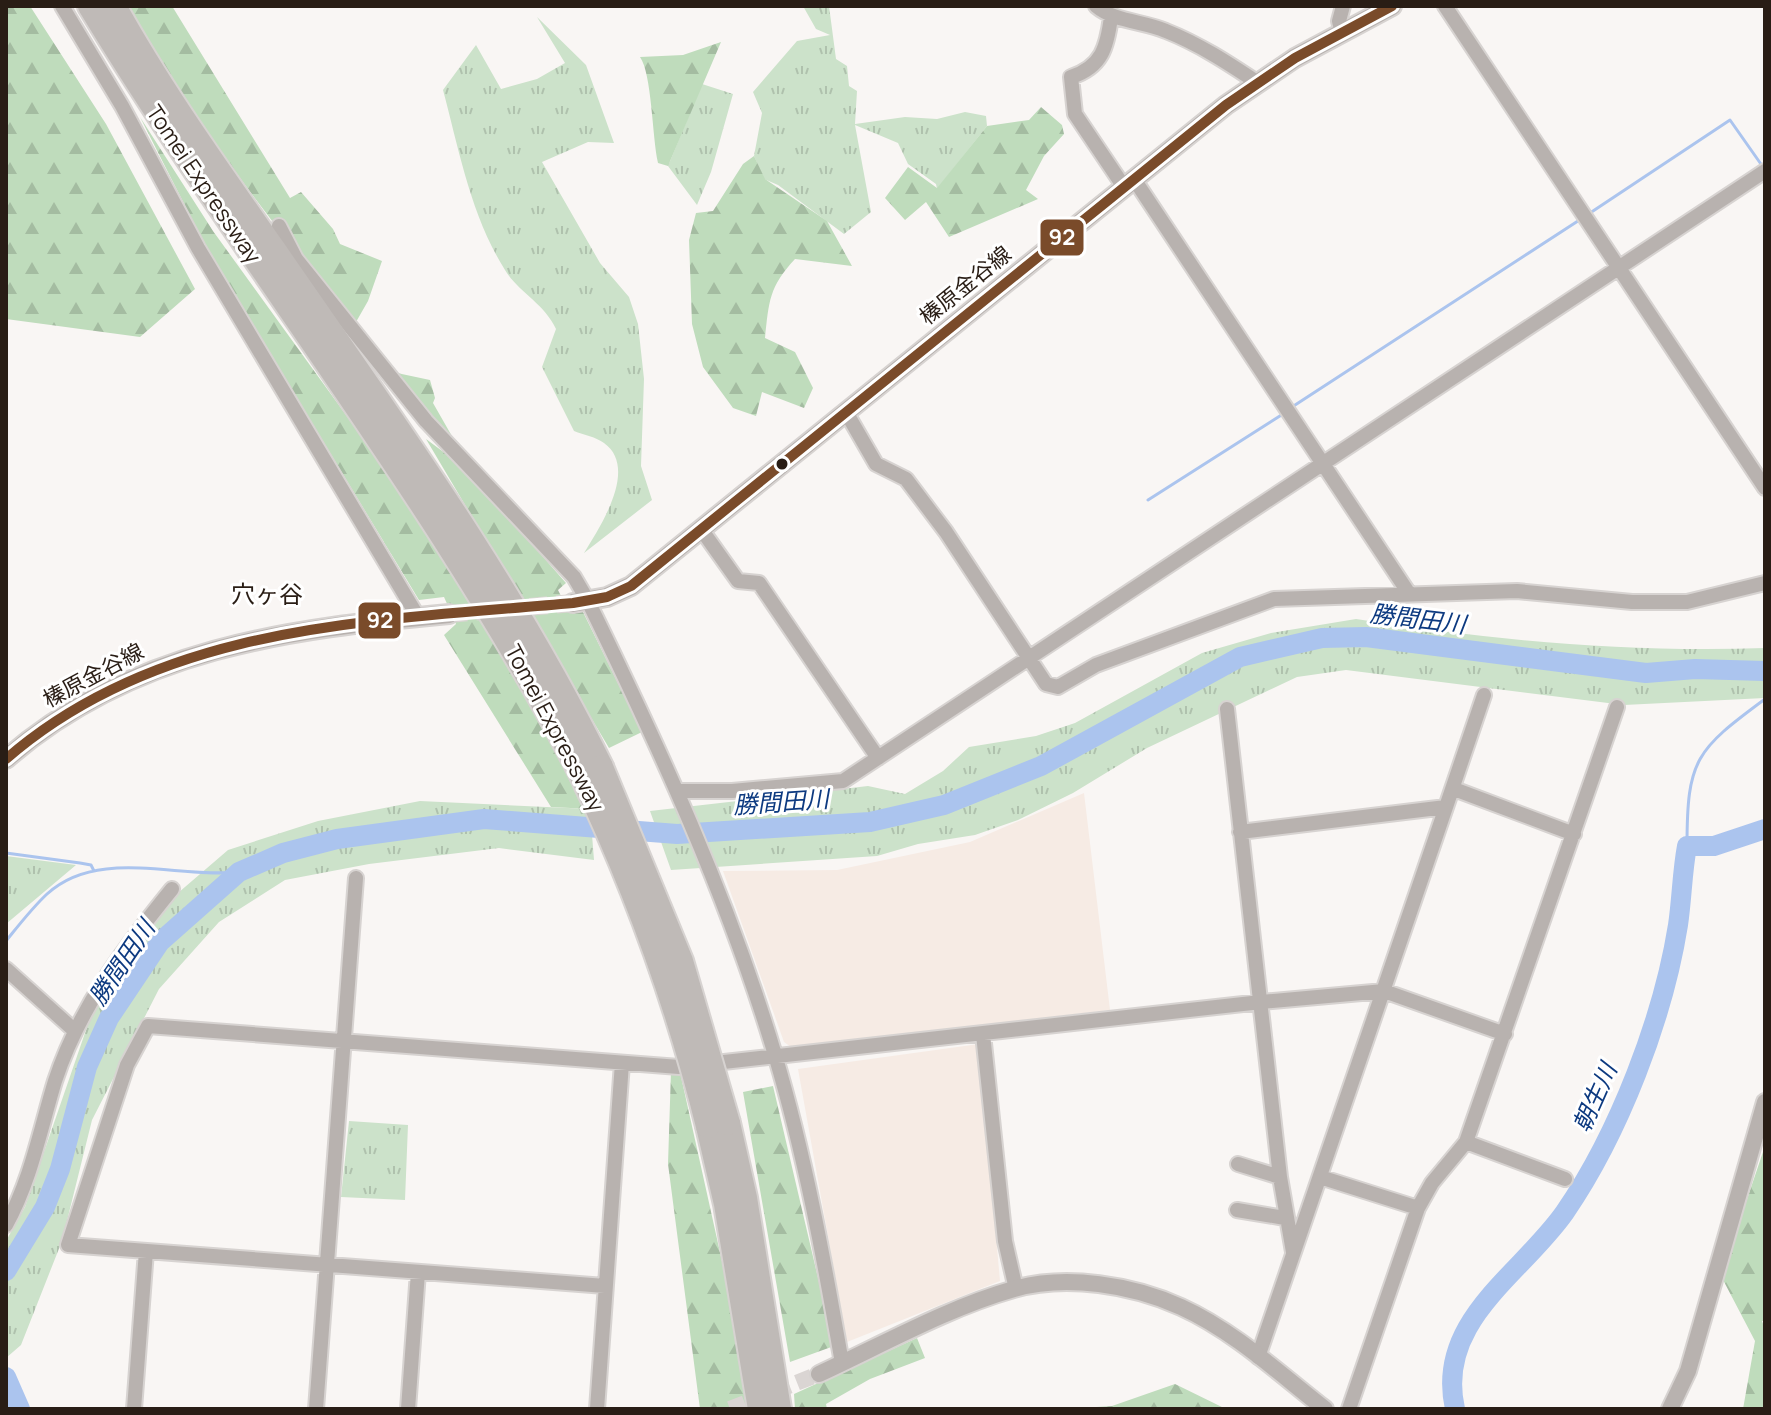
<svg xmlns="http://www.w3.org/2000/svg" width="1771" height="1415" font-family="Manrope,'Noto Sans JP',sans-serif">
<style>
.built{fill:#f6ebe4}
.grass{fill:url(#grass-tufts)}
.forest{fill:url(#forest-firs)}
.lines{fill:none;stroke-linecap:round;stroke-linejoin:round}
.stream{stroke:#abc4ee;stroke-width:3}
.river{stroke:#abc4ee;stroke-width:20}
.tertiary-tunnel{stroke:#dad5d3;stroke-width:16;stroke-dasharray:16 8;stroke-linecap:butt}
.secondary-tunnel{stroke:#dad5d3;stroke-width:18;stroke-dasharray:18 9;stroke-linecap:butt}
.minor-casing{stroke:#d7d3d1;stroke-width:18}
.tertiary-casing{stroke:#d7d3d1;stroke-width:20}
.secondary-casing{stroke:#d7d3d1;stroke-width:22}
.motorway-casing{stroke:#d7d3d1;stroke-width:28}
.minor{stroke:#b8b2af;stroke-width:14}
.tertiary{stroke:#b8b2af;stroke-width:16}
.secondary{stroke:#b7b1ae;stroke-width:18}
.motorway{stroke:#bfbab7;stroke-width:24}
.motorway-bridge-casing{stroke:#d7d3d1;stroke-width:28;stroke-linecap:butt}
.motorway-bridge{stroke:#bfbab7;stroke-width:24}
.bus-1-casing{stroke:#fff;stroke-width:16}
.bus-1{stroke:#7a4b2a;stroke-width:10}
.bus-dot{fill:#291d15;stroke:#fff;stroke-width:3}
.labels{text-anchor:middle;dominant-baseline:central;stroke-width:6;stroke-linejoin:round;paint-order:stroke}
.street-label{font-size:22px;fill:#291d15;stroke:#fff}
.neighbourhood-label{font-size:24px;fill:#291d15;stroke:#fff}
.water-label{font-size:24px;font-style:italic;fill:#0d3a80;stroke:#fff}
.line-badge{stroke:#fff;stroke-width:3}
.badge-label{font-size:22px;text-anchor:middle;font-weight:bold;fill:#fff}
</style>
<defs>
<pattern id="grass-tufts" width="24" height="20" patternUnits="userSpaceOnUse" patternTransform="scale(2)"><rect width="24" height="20" fill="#cce2ca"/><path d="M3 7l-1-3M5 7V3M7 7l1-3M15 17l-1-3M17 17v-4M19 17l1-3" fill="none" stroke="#afc1ad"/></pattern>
<pattern id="forest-firs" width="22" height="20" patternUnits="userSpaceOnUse" patternTransform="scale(2)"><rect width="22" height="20" fill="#bfdcbc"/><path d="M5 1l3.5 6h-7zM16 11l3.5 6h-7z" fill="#a4bca1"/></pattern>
</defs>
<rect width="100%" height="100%" fill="#f9f6f4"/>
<path class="built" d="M1084 793 1110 1010 791 1047 784 1042 723 871 837 870 970 842Z
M979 1044 1000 1281 847 1342 798 1069Z"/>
<path class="grass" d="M803 6H829L836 59 847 66 849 86 857 91 855 124 905 117 937 119 965 112 986 116 987 126 937 189 936 184 908 164 898 143 855 125 871 212 844 234 778 185 764 179 754 156 762 113 753 92 797 41 830 35 816 29Z
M537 17 586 65 614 143 588 142 542 162 600 263 629 297 638 324 644 379 641 466 652 500 584 553C600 527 639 468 604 443 596 437 584 435 574 431L542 367 556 329C544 303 519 293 505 270 471 216 459 150 443 90L476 45 501 89 537 79 565 63Z
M702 84 733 94 711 172 697 205 668 166Z
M1356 619C1490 640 1630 653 1765 648V698L1624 705 1346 670 1297 677 1147 748 1073 793 1018 820 975 835 918 844 877 856 671 870 650 811 868 786 905 794 943 771 969 747 1036 736 1075 723 1202 653 1271 633Z
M420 801 590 809 594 860 499 848 369 864 285 880 219 922 159 989 92 1120 62 1241 21 1345 6 1358V1241L25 1207 96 1001 171 899 228 850 318 821Z
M6 856 76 865 6 924Z
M349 1121 408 1125 405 1200 341 1197Z"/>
<path class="forest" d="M6 6H30L106 124 195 289 140 337 6 319Z
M125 6H172L290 198 301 192 333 229 340 244 382 261 368 301 356 322C266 222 197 120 125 6Z
M721 42 668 166 658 163C652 136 652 74 640 57L683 55Z
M1041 107 1062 125 1064 134 1044 156 1026 190 1038 199 949 237 926 202 905 220 885 198 908 167 937 188 987 126 1029 120Z
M140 117 213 231 414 509 511 659 590 809 551 807 444 635 456 624 444 597 419 600 209 253Z
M754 156 765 179 827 221 852 266 795 259C769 287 769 301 765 338L795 352 813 388 804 408 762 392 756 416 733 408 703 367 692 324 689 240 696 213 713 211 743 164Z
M397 373 430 380 435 398 433 403 457 445 400 382Z
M426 439 465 468 566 583 558 590 569 612H583L642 732 609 748Z
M671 1071 680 1072 741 1347 746 1409H700L668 1164Z
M773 1086 834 1346 790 1362 743 1092Z
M1765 1146V1321H1762L1765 1329V1409H1743L1755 1341 1721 1276Z
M917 1338 925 1358 870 1379 826 1404 827 1409H795L794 1394Z
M1175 1384 1226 1409H1064L1112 1406Z"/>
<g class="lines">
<path class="stream" d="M1590 213 1730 120 1763 167
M1292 407 1581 219
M1148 500 1283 414
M1687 846C1687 759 1696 750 1765 699
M6 853 80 863 91 865 94 871
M6 941C19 925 32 908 47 894 98 847 178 879 239 872"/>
<path class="river" d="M6 1271 45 1207 60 1169 87 1067 109 1018 160 942 239 872 283 853 337 839 484 819 677 834 870 822 944 805 1041 766 1240 657 1322 638 1366 637 1646 673 1695 669 1765 671
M6 1377 20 1409
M1455 1409C1435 1321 1521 1275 1565 1212 1619 1133 1663 1019 1678 925 1682 898 1682 873 1687 846H1714L1765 829"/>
<path class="tertiary-tunnel" d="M730 1409 819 1374"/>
<path class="secondary-tunnel" d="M449 614 573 603"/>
<g class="minor-casing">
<path id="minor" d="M62 6 122 106 198 248 418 617
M1096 6C1115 22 1143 21 1166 31 1199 44 1228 63 1258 83
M1445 6 1765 488
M1111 17C1107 47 1102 67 1071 77L1075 114 1124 187
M1342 33 1339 21 1343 6
M1134 179 1408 592
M279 226 296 259 426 421 574 577 588 601C660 749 728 897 775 1055 805 1155 824 1260 842 1363
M846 412 876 464 906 479 946 532 1046 684 1058 687 1096 665 1274 599 1517 591 1632 602H1687L1765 583
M701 529 738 581 759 583 878 758
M1227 709 1280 1177 1293 1252
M1454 789 1574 834
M679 791H732L843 781 1765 171
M1240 832 1446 807 1484 695
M6 969 75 1031
M983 1034 1005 1241 1016 1289
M1466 1142 1565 1179
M1238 1164 1280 1177
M1320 1177 1418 1208
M1237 1210 1285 1218
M6 1225C31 1180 40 1130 55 1081 79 1008 124 948 172 889
M605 1286 68 1245 127 1065 148 1026 679 1067 1261 1002 1384 991 1505 1034
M1258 1357 1446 807
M134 1409 146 1251
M316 1409 356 878
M408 1409 418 1272
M597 1409 622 1063
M1349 1409 1418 1208 1432 1183 1466 1142 1617 707"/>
</g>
<g class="tertiary-casing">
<path id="tertiary" d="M819 1374C882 1345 947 1308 1014 1289 1066 1274 1133 1285 1181 1307 1234 1331 1280 1374 1325 1409
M1670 1409 1688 1371 1765 1102"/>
</g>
<g class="secondary-casing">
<path id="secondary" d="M573 603 607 597 631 586 1226 105 1295 58 1392 6
M6 759C133 648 288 629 449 614"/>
</g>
<g class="motorway-casing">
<path id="motorway" d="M90 6C248 266 441 502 581 773
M114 6C161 91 218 170 274 250 390 418 511 583 601 767
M728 1123 745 1198 779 1409
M708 1126 726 1204 760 1409"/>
</g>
<use href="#minor" class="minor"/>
<use href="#tertiary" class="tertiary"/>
<use href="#secondary" class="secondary"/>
<use href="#motorway" class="motorway"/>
<g class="motorway-bridge-casing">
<path id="motorway-bridge" d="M601 767 681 961 728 1123
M581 773C635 886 678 1005 708 1126"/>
</g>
<use href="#motorway-bridge" class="motorway-bridge"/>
<g class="bus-1-casing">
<path id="bus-1" d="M6 759C163 622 377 621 573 603L607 597 631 586 1226 105 1295 58 1392 6"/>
</g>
<use href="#bus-1" class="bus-1"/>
</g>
<circle class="bus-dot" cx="782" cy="464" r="7"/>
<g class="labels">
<g class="street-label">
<text transform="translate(204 184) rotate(56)">Tomei Expressway</text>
<text transform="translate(965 285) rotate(-39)">榛原金谷線</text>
<text transform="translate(93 675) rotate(-28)">榛原金谷線</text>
<text transform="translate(555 728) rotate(62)">Tomei Expressway</text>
</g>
<g class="neighbourhood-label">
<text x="267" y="593">穴ヶ谷</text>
</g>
<g class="water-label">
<text transform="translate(1418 618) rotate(7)">勝間田川</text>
<text transform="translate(781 801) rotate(-4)">勝間田川</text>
<text transform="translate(121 962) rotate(-56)">勝間田川</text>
<text transform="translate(1594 1097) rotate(-66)">朝生川</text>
</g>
</g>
<g class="line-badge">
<rect x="1039" y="218" width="46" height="39" rx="8" fill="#7a4b2a"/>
<rect x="357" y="601" width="45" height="39" rx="8" fill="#7a4b2a"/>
</g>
<g class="badge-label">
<text x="1062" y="245">92</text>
<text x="380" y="628">92</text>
</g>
<rect width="1771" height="1415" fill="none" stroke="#291d15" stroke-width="16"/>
</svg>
